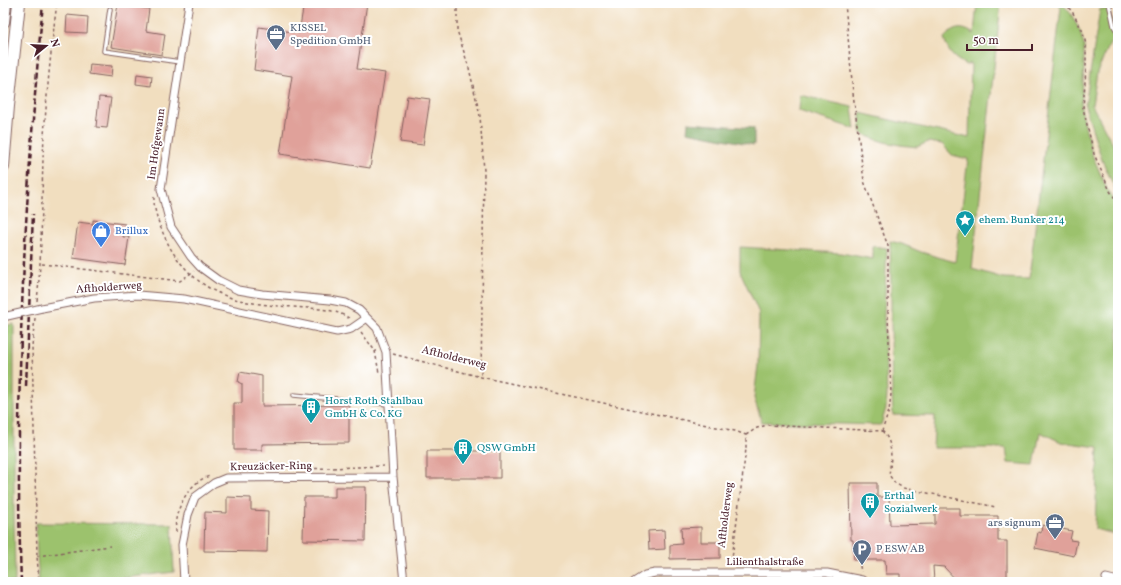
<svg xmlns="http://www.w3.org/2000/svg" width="1121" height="585" font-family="Vollkorn,serif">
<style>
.green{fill:#9cc26d;stroke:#73704c}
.forest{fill:#7da860;stroke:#646446}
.building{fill:#e0a19a}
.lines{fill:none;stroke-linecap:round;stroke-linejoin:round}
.service-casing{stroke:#84625f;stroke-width:5.5}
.minor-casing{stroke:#84625f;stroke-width:9}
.trunk-casing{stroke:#84625f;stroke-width:14}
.path{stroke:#84625f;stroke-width:1.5;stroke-dasharray:3 3;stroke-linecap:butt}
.service{stroke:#fff;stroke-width:3.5}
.minor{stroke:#fff;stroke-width:7}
.trunk{stroke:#fff;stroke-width:12}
.rail{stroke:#4a1f2b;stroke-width:2.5;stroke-dasharray:6 3;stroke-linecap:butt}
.minor-bridge-casing{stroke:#84625f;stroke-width:9;stroke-linecap:butt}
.minor-bridge{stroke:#fff;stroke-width:7}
.labels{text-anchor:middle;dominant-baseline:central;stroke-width:4;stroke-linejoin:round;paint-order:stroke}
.service-label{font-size:11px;fill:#4e5e75;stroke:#fff;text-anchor:start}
.street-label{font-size:11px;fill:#4a1f2b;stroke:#fff}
.culture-label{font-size:11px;fill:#0d838f;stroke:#fff;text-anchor:start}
.shop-label{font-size:11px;fill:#366cbe;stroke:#fff;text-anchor:start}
</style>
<rect width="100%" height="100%" fill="#fff"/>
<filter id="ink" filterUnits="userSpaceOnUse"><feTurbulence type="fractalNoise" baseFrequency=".025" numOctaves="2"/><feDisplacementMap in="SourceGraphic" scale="8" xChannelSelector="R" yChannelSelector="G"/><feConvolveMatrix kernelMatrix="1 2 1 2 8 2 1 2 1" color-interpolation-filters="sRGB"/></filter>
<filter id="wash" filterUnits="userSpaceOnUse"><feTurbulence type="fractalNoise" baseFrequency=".012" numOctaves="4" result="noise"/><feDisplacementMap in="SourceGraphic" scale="16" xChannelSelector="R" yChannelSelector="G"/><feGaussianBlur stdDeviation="0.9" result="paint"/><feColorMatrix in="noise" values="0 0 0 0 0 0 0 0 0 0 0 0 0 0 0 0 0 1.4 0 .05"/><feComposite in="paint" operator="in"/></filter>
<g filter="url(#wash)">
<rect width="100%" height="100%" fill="#f1debf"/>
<path class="green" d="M977 3H1001L972 269 1003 278 1029 279 1061 7 1057 3H1062L1071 14 1080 31 1084 45V69L1081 108 1092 154 1108 192 1118 207V535L1095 529 1098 447 1061 442 1040 432 1034 465 1008 463 1006 448H933L935 416 893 415C890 357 892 299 890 241L902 244 921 252 955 262 968 159 952 155 942 144 928 142 917 147 900 145 884 142 869 137 861 132 860 113 969 138 971 63 966 65C952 57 949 54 944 38 954 27 962 26 974 34Z
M1100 9H1108L1115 33 1097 72 1092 105 1118 154V195L1102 160 1085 106Z
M800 95 852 107 855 129 799 111Z
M873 246 887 248 884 316 887 395 886 408 881 425 762 422 754 398 758 365 759 313 740 271V247L841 253 873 259Z
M14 324V511L15 582H3V326Z
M36 523 172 524 174 572 90 582H39L37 556Z"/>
<path class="forest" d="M688 123 754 128V145L687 132Z"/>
<g id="blocks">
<path class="building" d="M304 3H367L357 69 385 73 370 168 280 154 292 76 254 70 259 27 299 33Z
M118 4 149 9 146 31 165 34 162 55 111 47Z
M67 15 88 17 87 33 66 32Z
M90 64 112 66 111 77 89 74Z
M137 74 152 76 151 86 136 84Z
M407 96 430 99 423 145 400 142Z
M99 97 111 98 107 128 96 127Z
M93 220 125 224 123 237H129L125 265 73 258 78 222 93 224Z
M240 372 262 376V406L349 405V443L262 444V450H234V403H242V384L238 382Z
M427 451H500V478H427Z
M850 483H877V497H889L890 525 935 524V508H960V516H998V541H1007V582H958L944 567 933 566 934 582H900V574H886L885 560H854L853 540H851Z
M335 487H366L365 541 303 540 304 497H335Z
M227 497 251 498V510L268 511 267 552 204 551 205 512 227 513Z
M1042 525 1072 531 1070 540 1077 541 1074 556 1035 548 1038 532 1041 533Z
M701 527V542H720V558L670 559V545L682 544 681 528Z
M664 530 665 549 649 550 648 531Z"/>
</g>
</g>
<g filter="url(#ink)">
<use href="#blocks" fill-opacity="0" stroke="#84625f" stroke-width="1"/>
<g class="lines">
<g class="service-casing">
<path id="service" d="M1109 3 1114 26 1118 33
M110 9 104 51 180 62
M294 395 388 404"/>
</g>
<g class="minor-casing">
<path id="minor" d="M189 3 161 189 171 227 191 257 200 267 218 280 238 290 262 294 330 300 346 303 359 310 377 328 386 352 393 477 404 582
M42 308 94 298 138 295 184 299 337 332 351 329 367 318
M1106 578 1118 581
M184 582 182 545 188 515 195 497 214 483 226 478 393 477
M634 582 645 575 655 573H827L862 580 865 582"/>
</g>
<g class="trunk-casing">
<path id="trunk" d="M3 22 5 3
M3 167 8 106 19 3"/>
</g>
<path class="path" d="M457 3V30L469 68 480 116 484 171 481 376
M1065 3 1073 13 1082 30 1086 44V69L1083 108 1094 154 1110 191 1118 203
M154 197C153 213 164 237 172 251 207 304 250 304 308 308 322 309 339 310 351 320
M42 264 180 281 194 271
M37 301C43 246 41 191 44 136 47 92 51 47 57 3
M35 318 32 346 37 556 39 582
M361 332 375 351H377
M375 351 379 373
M393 354 481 377 735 431 746 435V449L731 566
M882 431C894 442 891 460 889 475L895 483 903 488 996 507
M746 435 757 428 767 425 882 431 889 411 891 394 888 316V246L864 181 853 93 845 3
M303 469 385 466
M176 532C176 528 175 523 176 519 179 503 192 480 210 476
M37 556 110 546
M859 560 861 572"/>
<use href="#service" class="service"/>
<use href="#minor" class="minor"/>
<use href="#trunk" class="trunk"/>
<path class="rail" d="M26 386 33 214
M21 582C14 389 25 195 43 3"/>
<g class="minor-bridge-casing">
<path id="minor-bridge" d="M3 317 42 308"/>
</g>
<use href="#minor-bridge" class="minor-bridge"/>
</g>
</g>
<defs>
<g id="office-pin" transform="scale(1)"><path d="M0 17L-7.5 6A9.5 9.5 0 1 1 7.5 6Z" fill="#5c6f8a" stroke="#fff"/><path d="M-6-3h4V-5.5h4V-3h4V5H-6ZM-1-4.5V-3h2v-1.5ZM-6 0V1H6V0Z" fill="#fff"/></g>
<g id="sight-pin" transform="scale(1)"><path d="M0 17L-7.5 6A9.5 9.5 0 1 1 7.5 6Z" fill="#0f9aa8" stroke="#fff"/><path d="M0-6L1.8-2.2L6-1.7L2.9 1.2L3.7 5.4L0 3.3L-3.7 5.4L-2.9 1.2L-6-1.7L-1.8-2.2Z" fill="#fff"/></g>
<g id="shop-pin" transform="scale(1)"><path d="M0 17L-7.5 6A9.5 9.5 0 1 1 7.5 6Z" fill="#3f7fe0" stroke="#fff"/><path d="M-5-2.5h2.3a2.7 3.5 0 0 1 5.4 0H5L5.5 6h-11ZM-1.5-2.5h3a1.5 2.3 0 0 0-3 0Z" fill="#fff"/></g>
<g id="building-pin" transform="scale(1)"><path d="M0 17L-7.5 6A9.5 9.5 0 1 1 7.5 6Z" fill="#0f9aa8" stroke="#fff"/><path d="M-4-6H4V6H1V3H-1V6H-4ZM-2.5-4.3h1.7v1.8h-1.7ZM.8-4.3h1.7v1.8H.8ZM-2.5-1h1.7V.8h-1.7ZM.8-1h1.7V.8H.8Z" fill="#fff"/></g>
<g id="parking-pin" transform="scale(1)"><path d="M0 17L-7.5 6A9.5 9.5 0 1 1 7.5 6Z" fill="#5c6f8a" stroke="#fff"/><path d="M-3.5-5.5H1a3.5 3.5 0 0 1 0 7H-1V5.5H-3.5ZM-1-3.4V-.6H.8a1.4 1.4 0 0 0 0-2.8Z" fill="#fff"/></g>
</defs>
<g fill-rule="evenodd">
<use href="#office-pin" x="276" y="34"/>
<use href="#sight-pin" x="965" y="220"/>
<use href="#shop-pin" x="101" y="231"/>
<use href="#building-pin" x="311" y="407"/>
<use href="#building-pin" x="463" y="448"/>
<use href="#building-pin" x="870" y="502"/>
<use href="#office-pin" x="1055" y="523"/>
<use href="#parking-pin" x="862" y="549"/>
</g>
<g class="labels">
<g class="service-label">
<text x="290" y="28">KISSEL<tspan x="290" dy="13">Spedition GmbH</tspan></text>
<text x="1041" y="523" text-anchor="end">ars signum</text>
<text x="876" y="549">P ESW AB</text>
</g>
<g class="street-label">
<text transform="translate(157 144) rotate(-82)">Im Hofgewann</text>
<text transform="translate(109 288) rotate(-4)">Aftholderweg</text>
<text transform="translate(454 358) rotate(14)">Aftholderweg</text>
<text transform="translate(271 467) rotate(-1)">Kreuzäcker-Ring</text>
<text transform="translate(726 515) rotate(-83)">Aftholderweg</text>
<text x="765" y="562">Lilienthalstraße</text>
</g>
<g class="culture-label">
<text x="979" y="220">ehem. Bunker 214</text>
<text x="325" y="401">Horst Roth Stahlbau<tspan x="325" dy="13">GmbH &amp; Co. KG</tspan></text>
<text x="477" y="448">QSW GmbH</text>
<text x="884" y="496">Erthal<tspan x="884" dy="13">Sozialwerk</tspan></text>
</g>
<g class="shop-label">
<text x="115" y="231">Brillux</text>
</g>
</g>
<rect width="1121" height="585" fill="none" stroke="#fff" stroke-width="16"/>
<g transform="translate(46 46) rotate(72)" stroke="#ffffff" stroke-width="3" paint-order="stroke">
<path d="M0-3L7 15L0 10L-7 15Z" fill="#4a1f2b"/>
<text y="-6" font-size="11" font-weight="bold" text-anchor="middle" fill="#4a1f2b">N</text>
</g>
<path d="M967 44v6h65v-6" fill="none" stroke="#4a1f2b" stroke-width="2"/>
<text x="973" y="44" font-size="12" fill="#4a1f2b" stroke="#ffffff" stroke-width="3" paint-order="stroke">50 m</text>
</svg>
